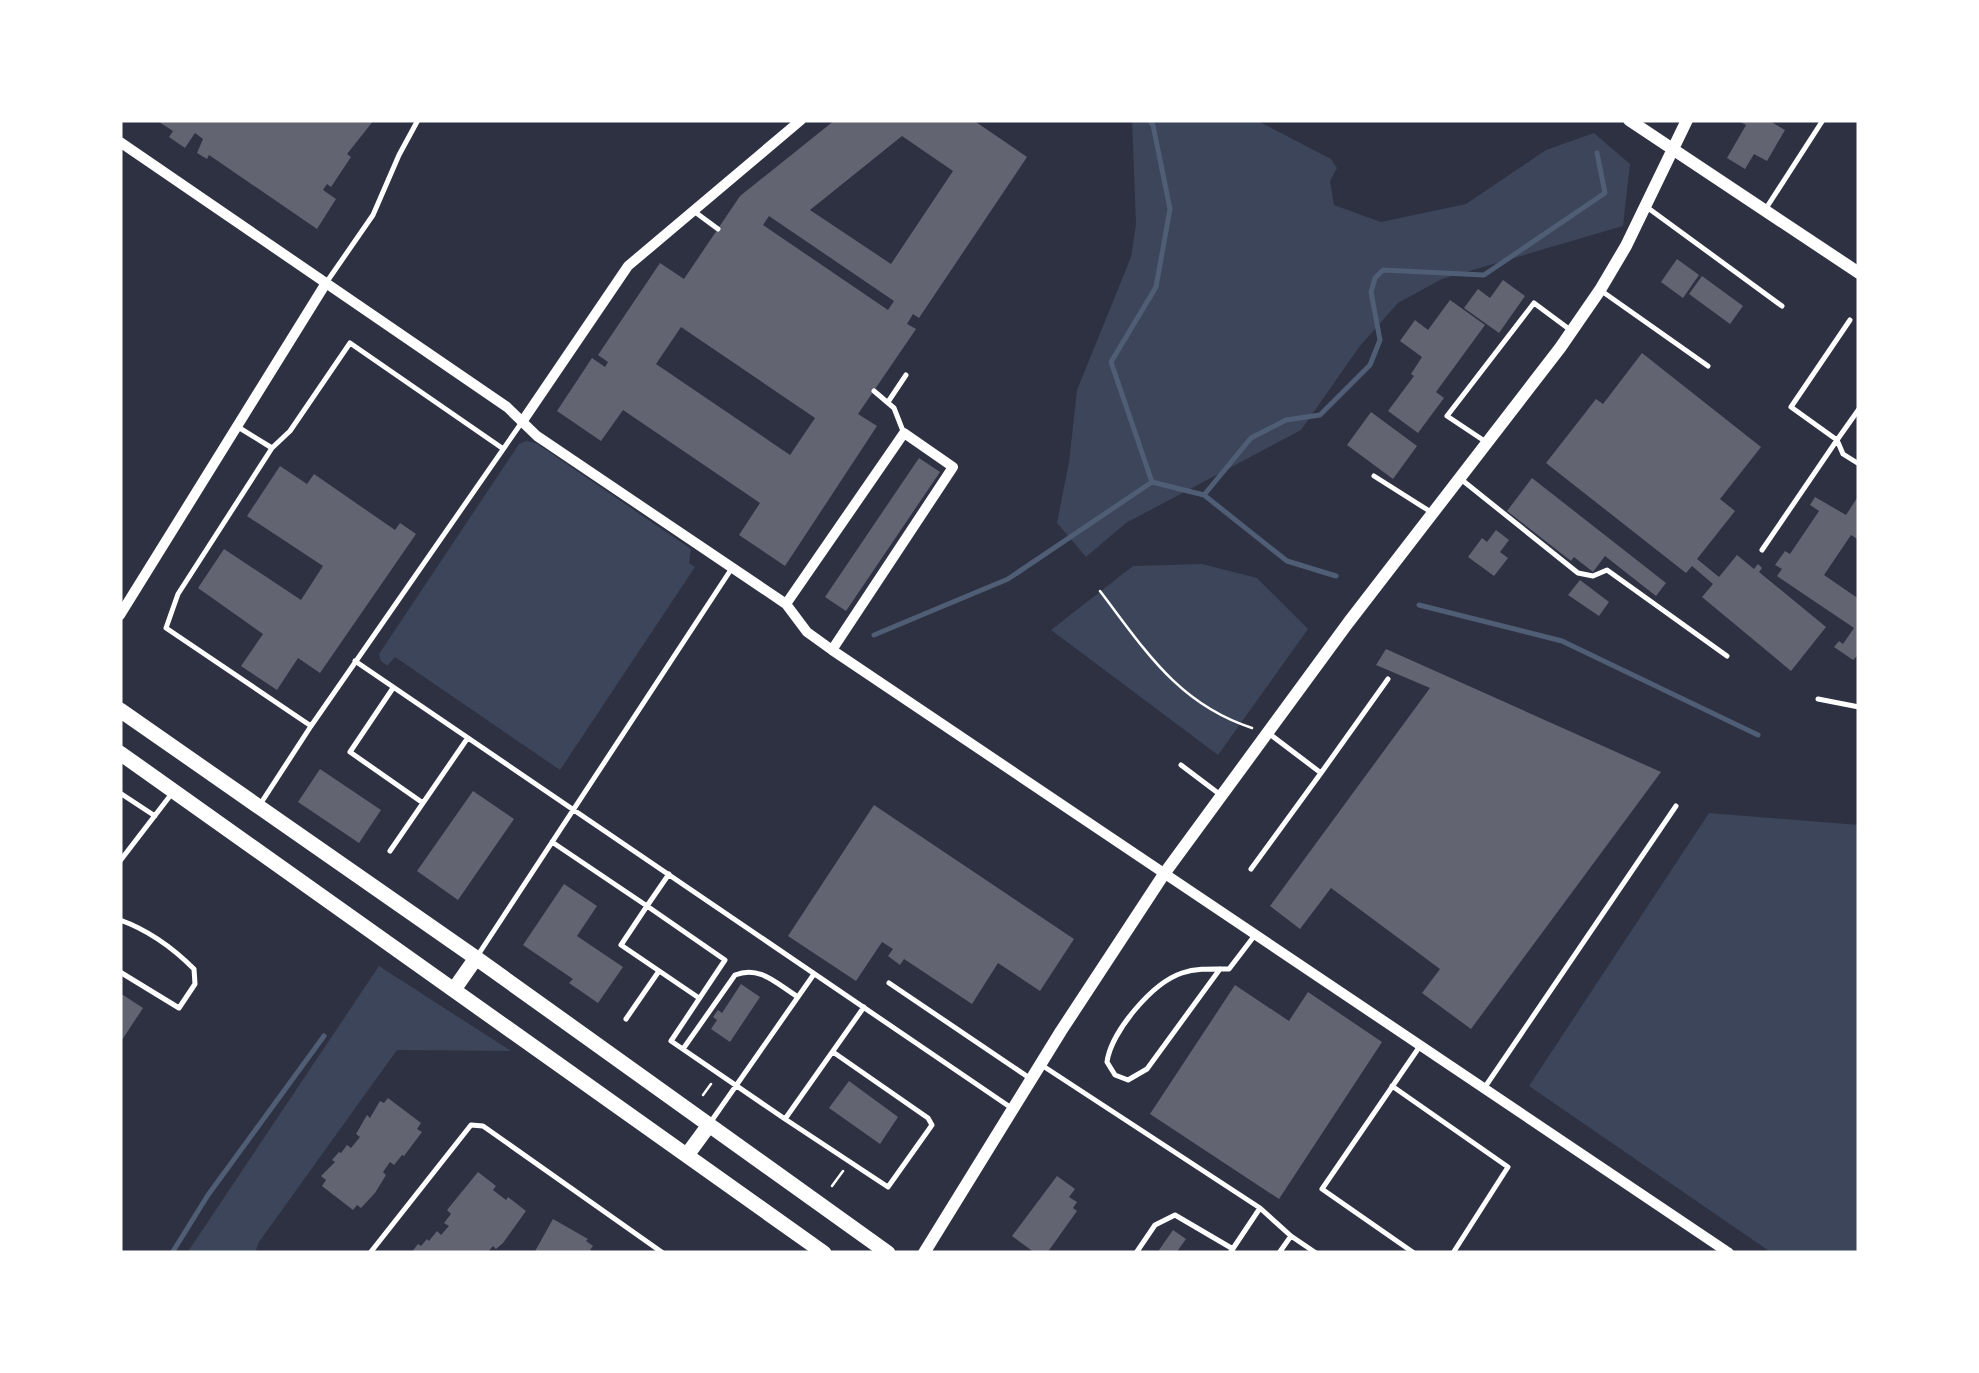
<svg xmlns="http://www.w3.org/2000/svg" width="1979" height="1373" font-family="'Varela Round',sans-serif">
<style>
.green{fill:#3c4559}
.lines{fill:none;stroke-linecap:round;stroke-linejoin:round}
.stream{stroke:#4f5d75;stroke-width:5}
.building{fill:#626471;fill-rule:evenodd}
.path{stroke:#fff;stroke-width:2.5}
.service{stroke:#fff;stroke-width:5}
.minor{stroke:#fff;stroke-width:10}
.tertiary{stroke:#fff;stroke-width:12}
.secondary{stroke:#fff;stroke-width:15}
</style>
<rect width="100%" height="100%" fill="#2d3142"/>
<path class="green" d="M1132 120H1256L1331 159 1337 168 1330 181 1334 205 1381 222 1466 204 1546 150 1594 133 1630 164 1623 226 1442 279 1398 303 1360 346 1301 430 1126 523 1086 557 1057 523 1069 462 1077 390 1131 257 1136 224Z
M526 441 536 443 691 549 689 563 695 567 560 770 395 657 387 666 381 661 379 654 519 444Z
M1202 564 1257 578 1308 629 1218 755 1051 630 1133 566Z
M1709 813 1859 825V1253H1772L1529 1086Z
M379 966 511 1051 397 1050 259 1242 255 1253H187Z"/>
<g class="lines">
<path class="stream" d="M1149 120 1153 125 1170 209 1156 287 1111 362 1152 482
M1204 495 1251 438 1286 420 1320 415 1370 365 1380 340 1371 292 1375 278 1383 270 1484 275 1605 193 1597 153
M1419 605 1562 641 1758 735
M874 635 1008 579 1152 482 1204 495 1287 561 1336 576
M172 1253 208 1195 324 1036"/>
</g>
<path class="building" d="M156 120H374L347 154 351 157 331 187 327 184 323 190 336 199 317 229 209 155 207 159 197 153 203 139 195 133 185 148 169 137 173 131Z
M835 120H973L1027 157 919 318 913 314 907 324 916 329 858 414 877 426 785 566 739 535 760 503 623 410 601 441 557 411 592 358 605 367 608 362 598 355 660 263 684 279 740 196ZM902 136 953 171 891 264 810 210ZM769 216 894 301 888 310 763 225ZM681 327 815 418 790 455 656 364Z
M1737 120H1768L1785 130 1767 161 1754 154 1745 169 1727 158 1746 125Z
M1677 259 1699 275 1683 298 1661 282Z
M1702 276 1743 306 1730 324 1689 294Z
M1503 280 1525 296 1499 333 1464 308 1478 289 1490 298Z
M1450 300 1485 325 1436 392 1444 398 1418 433 1388 411 1414 376 1411 374 1422 357 1400 341 1415 320 1428 330Z
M1642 353 1761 447 1720 499 1735 511 1697 559 1719 577 1737 555 1754 569 1758 564 1762 568 1759 572 1826 627 1791 671 1702 597 1713 584 1692 566 1686 573 1546 463 1596 399 1603 404Z
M1371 412 1417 446 1393 479 1347 445Z
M919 458 940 472 846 611 825 597Z
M280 466 307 484 314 474 395 530 400 523 416 534 320 673 298 658 277 690 241 666 263 634 198 588 224 549 301 600 323 566 247 516Z
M1532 478 1666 583 1656 596 1605 556 1593 572 1574 557 1571 561 1507 511Z
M1859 495V540L1851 535 1824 575 1859 599V654L1853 660 1834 647 1839 641 1843 644 1854 628 1777 576 1782 569 1775 565 1785 551 1790 554 1819 511 1810 505 1815 497 1846 515Z
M1496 530 1509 540 1500 552 1508 558 1494 576 1468 557 1482 538 1487 542Z
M1580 580 1609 602 1599 616 1568 595Z
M1386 649 1661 772 1471 1029 1422 993 1440 969 1331 888 1300 929 1270 906 1430 688 1376 665Z
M320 769 381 810 359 843 298 802Z
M473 791 514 819 458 900 417 871Z
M874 805 1074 939 1040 991 998 963 972 1004 904 959 900 965 888 956 893 949 882 942 856 981 788 936Z
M564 884 597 906 577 936 623 967 598 1003 569 983 573 979 523 945Z
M741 984 760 997 730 1042 711 1029 717 1020 713 1017 718 1010 722 1013Z
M1235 985 1289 1021 1308 992 1382 1042 1279 1199 1150 1114Z
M120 993 143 1008 120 1043Z
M849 1081 898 1117 880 1144 829 1108Z
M388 1098 421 1123 417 1129 422 1132 404 1156 402 1155 394 1165 390 1162 383 1172 386 1175 375 1193 361 1208 357 1205 353 1210 322 1186 326 1180 321 1176 335 1162 332 1160 339 1152 341 1153 347 1145 351 1148 360 1137 356 1134 367 1115 370 1118 380 1101 384 1103Z
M478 1172 496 1186 493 1190 506 1200 508 1197 526 1211 503 1243 496 1249 493 1246 487 1253H411L418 1244 421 1246 427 1239 429 1241 437 1231 441 1235 449 1226 444 1223 451 1214 447 1210Z
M1057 1176 1075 1189 1069 1197 1077 1202 1073 1208 1077 1211 1047 1253H1035L1012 1236Z
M553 1219 588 1239 586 1241 593 1246 590 1250 596 1253H534Z
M1173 1230 1186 1239 1176 1253H1157Z"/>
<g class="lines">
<path class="path" d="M1100 591C1145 650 1178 704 1252 728
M703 1095 711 1084
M832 1186 843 1171"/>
<path class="service" d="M1648 208 1782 306
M1765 210 1823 120
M695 212 718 229
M326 283 373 215 399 155 418 120
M1603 292 1708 366
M874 391 894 408 903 431
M888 402 906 375
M1859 409 1837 440 1843 454 1859 464
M238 427 272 448
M1486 442 1447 416 1534 303 1569 329
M1374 476 1431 512
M1462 480 1578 573 1593 576 1607 570 1727 656
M1762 550 1837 440 1791 407 1850 320
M355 661 1010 1107
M393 688 350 752 423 803
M1818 699 1859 707
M311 726 166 628 178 594 272 448 290 431 350 343 502 448
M1181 765 1218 793
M1321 773 1388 679
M120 793 155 816
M261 803 311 726 522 422
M552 842 647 906 621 945 699 998
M390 851 467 739
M120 861 173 792
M1251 869 1321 773 1271 735
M669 874 647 906 725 960 671 1041 785 1119
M120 920C148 930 174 949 194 969L195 984 179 1008 120 972
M478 955 732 568
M1220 969 1147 1069 1128 1080 1115 1075 1107 1062C1111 1032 1152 983 1182 973 1197 968 1213 969 1229 969L1255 935
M889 983 1031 1079
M626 1019 659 971
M683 1049 735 975C760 965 777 984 798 997
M833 1052 928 1118 932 1125 888 1187 785 1119 864 1007
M1043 1066 1260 1208 1291 1236
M1392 1086 1508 1167 1453 1253
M1485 1087 1676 806
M710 1123 814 974
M370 1253 471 1125 483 1126 663 1253
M1136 1253 1155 1225 1175 1215 1233 1249
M1230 1253 1260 1208
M1279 1253 1291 1236 1316 1253
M1414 1253 1322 1189 1420 1046"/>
<path class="minor" d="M120 142 507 407 537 436 786 604 807 632 832 650 1729 1253
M522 422 628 266 801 120
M786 604 904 433 953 467 832 650
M120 615 326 283"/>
<path class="tertiary" d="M1629 120 1859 273
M924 1253 1061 1031 1164 874 1348 623 1560 348 1600 290 1626 246 1687 120"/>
<path class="secondary" d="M120 710 476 958 888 1253
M120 753 824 1253
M455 988 476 958
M687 1155 709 1125"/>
</g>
<rect width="1979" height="1373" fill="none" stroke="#ffffff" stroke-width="245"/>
</svg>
